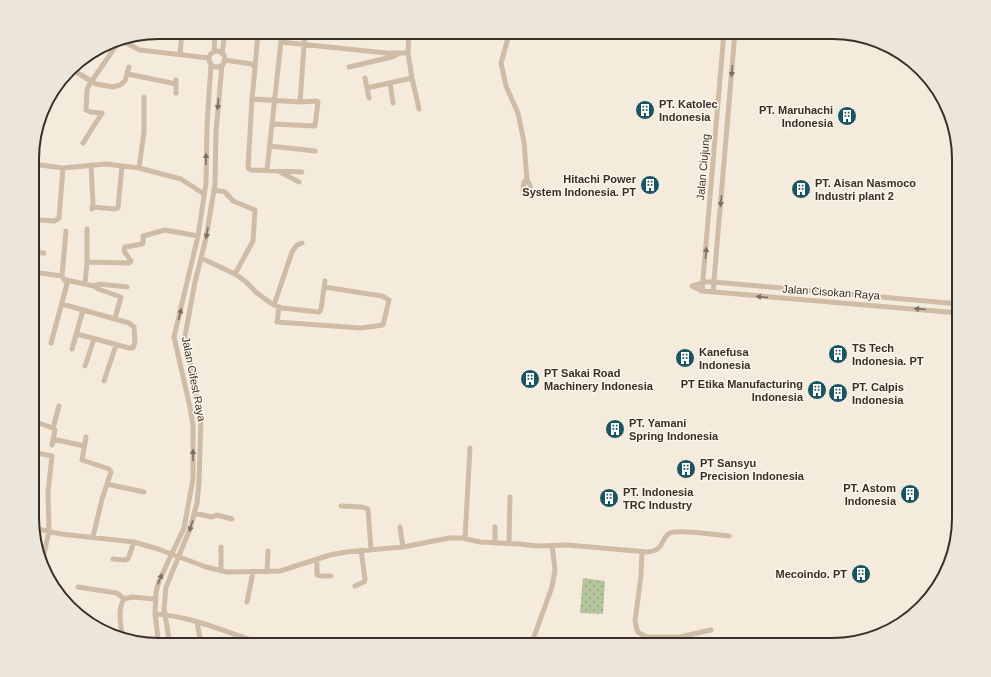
<svg xmlns="http://www.w3.org/2000/svg" width="991" height="677" font-family="Helvetica,sans-serif">
<style>
.park{fill:url(#park-dots)}
.lines{fill:none;stroke-linecap:round;stroke-linejoin:round}
.minor{stroke:#cebca7;stroke-width:5}
.oneway{fill:#7d6e61}
.labels{text-anchor:middle;dominant-baseline:central;stroke-width:3;stroke-linejoin:round;paint-order:stroke}
.poi-label{font-size:11px;font-weight:bold;fill:#3a2f28;stroke:#fbf5ea;text-anchor:start}
.street-label{font-size:11px;fill:#3a2f28;stroke:#fbf5ea}
.rim{fill:none;stroke:#3a2f28;stroke-width:2}
</style>
<defs>
<pattern id="park-dots" width="8" height="8" patternUnits="userSpaceOnUse"><rect width="8" height="8" fill="#b3c59b"/><path d="M2 2h.1M6 6h.1" fill="none" stroke="#93a07e" stroke-width="1.8" stroke-linecap="round"/></pattern>
</defs>
<rect width="100%" height="100%" fill="#f5ebdd"/>
<path class="park" d="M583 578 605 581 603 614 580 613Z"/>
<g class="lines">
<path class="minor" d="M511 32 508 38 501 63 506 86 518 113 524 142 527 180 530 185V190L527 192 523 190 524 182 527 180
M120 40 140 50 209 58
M281 42 386 53H408L409 32
M209 59a8 8 0 1 1 16 0a8 8 0 1 1-16 0Z
M214 52 215 32
M408 53 412 78 419 109
M180 54 182 32
M222 54 225 32
M224 60 252 64 255 68 252 99 248 168 251 170 302 172
M349 67 392 57 398 54
M255 68 258 32
M71 69 73 70 76 63
M73 70 96 84 113 87 120 85 125 81 129 67
M128 74 176 84
M365 78 369 98
M390 83 393 103
M367 88 412 78
M176 93V80
M252 99 300 102 317 101 318 102 315 126 272 124
M300 102 305 32
M83 143 102 113 91 112 86 110 87 90 89 85 120 40
M270 146 315 151
M33 164 63 168 106 164 139 168 181 179 204 194
M91 165 93 204 92 209
M139 168 144 132V97
M267 170 282 32
M280 172 299 182
M214 190 225 192 233 201 255 210 253 241 235 274
M92 207 115 209 118 208 122 166
M40 220 55 221 59 218 63 168
M33 252 44 253
M201 258 235 274 245 281 257 293 272 304 282 308 319 312 321 309 325 281
M87 262 129 263 131 261 124 251 125 247 142 244 143 243V236L165 230 198 236
M33 272 62 276
M66 280 94 286 99 284 127 287
M85 284 87 262V229
M94 286 98 289 121 297 115 318
M692 286 702 291 959 313
M692 286 704 282H714L959 304
M702 291 724 32
M713 292 735 32
M62 304 129 323 134 327 135 342 133 348H129L77 334
M274 305 292 252 297 245 302 243
M279 307 277 322 361 328 383 325 389 300 382 296 324 287
M51 343 67 284 62 276 66 231
M72 349 83 310
M85 366 94 339
M104 381 116 345
M33 396V402
M33 421 53 428 55 430 52 445
M53 428 59 406
M86 437 82 460 109 469 111 472 102 499 93 537
M53 439 84 446
M37 453 52 456 48 492 49 531 44 554 40 555
M107 484 144 492
M341 506 362 507 368 509 371 550
M194 513 212 517 217 515 232 519
M400 527 403 547
M33 528 61 534 134 542 158 549 206 567 227 572 280 571 330 555 346 552 403 547 449 538H462L480 542 520 544 536 546 567 545 648 552C666 550 660 538 670 533 680 529 717 535 729 536
M465 538 470 448
M495 543V527
M509 543 510 497
M221 547V571
M642 552 641 576 635 621 637 630 639 633 647 637H680L711 630
M113 559 124 560 128 559 134 542
M317 559V575L320 576H331
M267 572 268 551
M355 586 364 582 365 579 361 550
M78 587 117 593 124 599
M247 602 253 572
M155 614C188 616 219 629 251 640 259 643 272 639 278 645
M197 622 201 645
M123 639C121 627 117 610 124 599L132 597 155 599
M159 645 155 614 156 592 159 581 184 528 193 479V426L190 407 174 337 198 236 206 183 207 126 211 64
M170 645 164 609 166 587 190 529 197 503 199 482 201 417 185 336 195 282 206 238 215 184 216 132 222 65
M235 645 253 642
M531 645 552 587 555 570 552 545"/>
</g>
<defs><path id="oneway-solid" d="M-6-.8H1V-3.2L6.5 0L1 3.2V.8H-6Z"/></defs>
<g class="oneway">
<use href="#oneway-solid" transform="translate(732 71) rotate(95)"/>
<use href="#oneway-solid" transform="translate(218 104) rotate(95)"/>
<use href="#oneway-solid" transform="translate(206 159) rotate(-89)"/>
<use href="#oneway-solid" transform="translate(721 201) rotate(95)"/>
<use href="#oneway-solid" transform="translate(207 233) rotate(100)"/>
<use href="#oneway-solid" transform="translate(706 253) rotate(-85)"/>
<use href="#oneway-solid" transform="translate(762 297) rotate(-174)"/>
<use href="#oneway-solid" transform="translate(920 309) rotate(-175)"/>
<use href="#oneway-solid" transform="translate(180 314) rotate(-77)"/>
<use href="#oneway-solid" transform="translate(193 455) rotate(-90)"/>
<use href="#oneway-solid" transform="translate(191 526) rotate(107)"/>
<use href="#oneway-solid" transform="translate(160 579) rotate(-67)"/>
</g>
<defs>
<g id="building-disc" transform="scale(1)"><circle r="9.5" fill="#195560" stroke="#fbf5ea"/><path d="M-4-6H4V6H1V3H-1V6H-4ZM-2.5-4.3h1.7v1.8h-1.7ZM.8-4.3h1.7v1.8H.8ZM-2.5-1h1.7V.8h-1.7ZM.8-1h1.7V.8H.8Z" fill="#fff"/></g>
</defs>
<g fill-rule="evenodd">
<use href="#building-disc" x="645" y="110"/>
<use href="#building-disc" x="847" y="116"/>
<use href="#building-disc" x="650" y="185"/>
<use href="#building-disc" x="801" y="189"/>
<use href="#building-disc" x="838" y="354"/>
<use href="#building-disc" x="685" y="358"/>
<use href="#building-disc" x="530" y="379"/>
<use href="#building-disc" x="817" y="390"/>
<use href="#building-disc" x="838" y="393"/>
<use href="#building-disc" x="615" y="429"/>
<use href="#building-disc" x="686" y="469"/>
<use href="#building-disc" x="910" y="494"/>
<use href="#building-disc" x="609" y="498"/>
<use href="#building-disc" x="861" y="574"/>
</g>
<g class="labels">
<g class="poi-label">
<text x="659" y="104">PT. Katolec<tspan x="659" dy="13">Indonesia</tspan></text>
<text x="833" y="110" text-anchor="end">PT. Maruhachi<tspan x="833" dy="13">Indonesia</tspan></text>
<text x="636" y="179" text-anchor="end">Hitachi Power<tspan x="636" dy="13">System Indonesia. PT</tspan></text>
<text x="815" y="183">PT. Aisan Nasmoco<tspan x="815" dy="13">Industri plant 2</tspan></text>
<text x="852" y="348">TS Tech<tspan x="852" dy="13">Indonesia. PT</tspan></text>
<text x="699" y="352">Kanefusa<tspan x="699" dy="13">Indonesia</tspan></text>
<text x="544" y="373">PT Sakai Road<tspan x="544" dy="13">Machinery Indonesia</tspan></text>
<text x="803" y="384" text-anchor="end">PT Etika Manufacturing<tspan x="803" dy="13">Indonesia</tspan></text>
<text x="852" y="387">PT. Calpis<tspan x="852" dy="13">Indonesia</tspan></text>
<text x="629" y="423">PT. Yamani<tspan x="629" dy="13">Spring Indonesia</tspan></text>
<text x="700" y="463">PT Sansyu<tspan x="700" dy="13">Precision Indonesia</tspan></text>
<text x="896" y="488" text-anchor="end">PT. Astom<tspan x="896" dy="13">Indonesia</tspan></text>
<text x="623" y="492">PT. Indonesia<tspan x="623" dy="13">TRC Industry</tspan></text>
<text x="847" y="574" text-anchor="end">Mecoindo. PT</text>
</g>
<g class="street-label">
<text transform="translate(703 167) rotate(-85)">Jalan Ciujung</text>
<text transform="translate(831 292) rotate(4)">Jalan Cisokan Raya</text>
<text transform="translate(194 379) rotate(79)">Jalan Cifest Raya</text>
</g>
</g>
<path d="M0 0H991V677H0ZM159 39H832A120 120 0 0 1 952 159V518A120 120 0 0 1 832 638H159A120 120 0 0 1 39 518V159A120 120 0 0 1 159 39Z" fill="#ece5da" fill-rule="evenodd"/>
<path class="rim" d="M159 39H832A120 120 0 0 1 952 159V518A120 120 0 0 1 832 638H159A120 120 0 0 1 39 518V159A120 120 0 0 1 159 39Z"/>
</svg>
